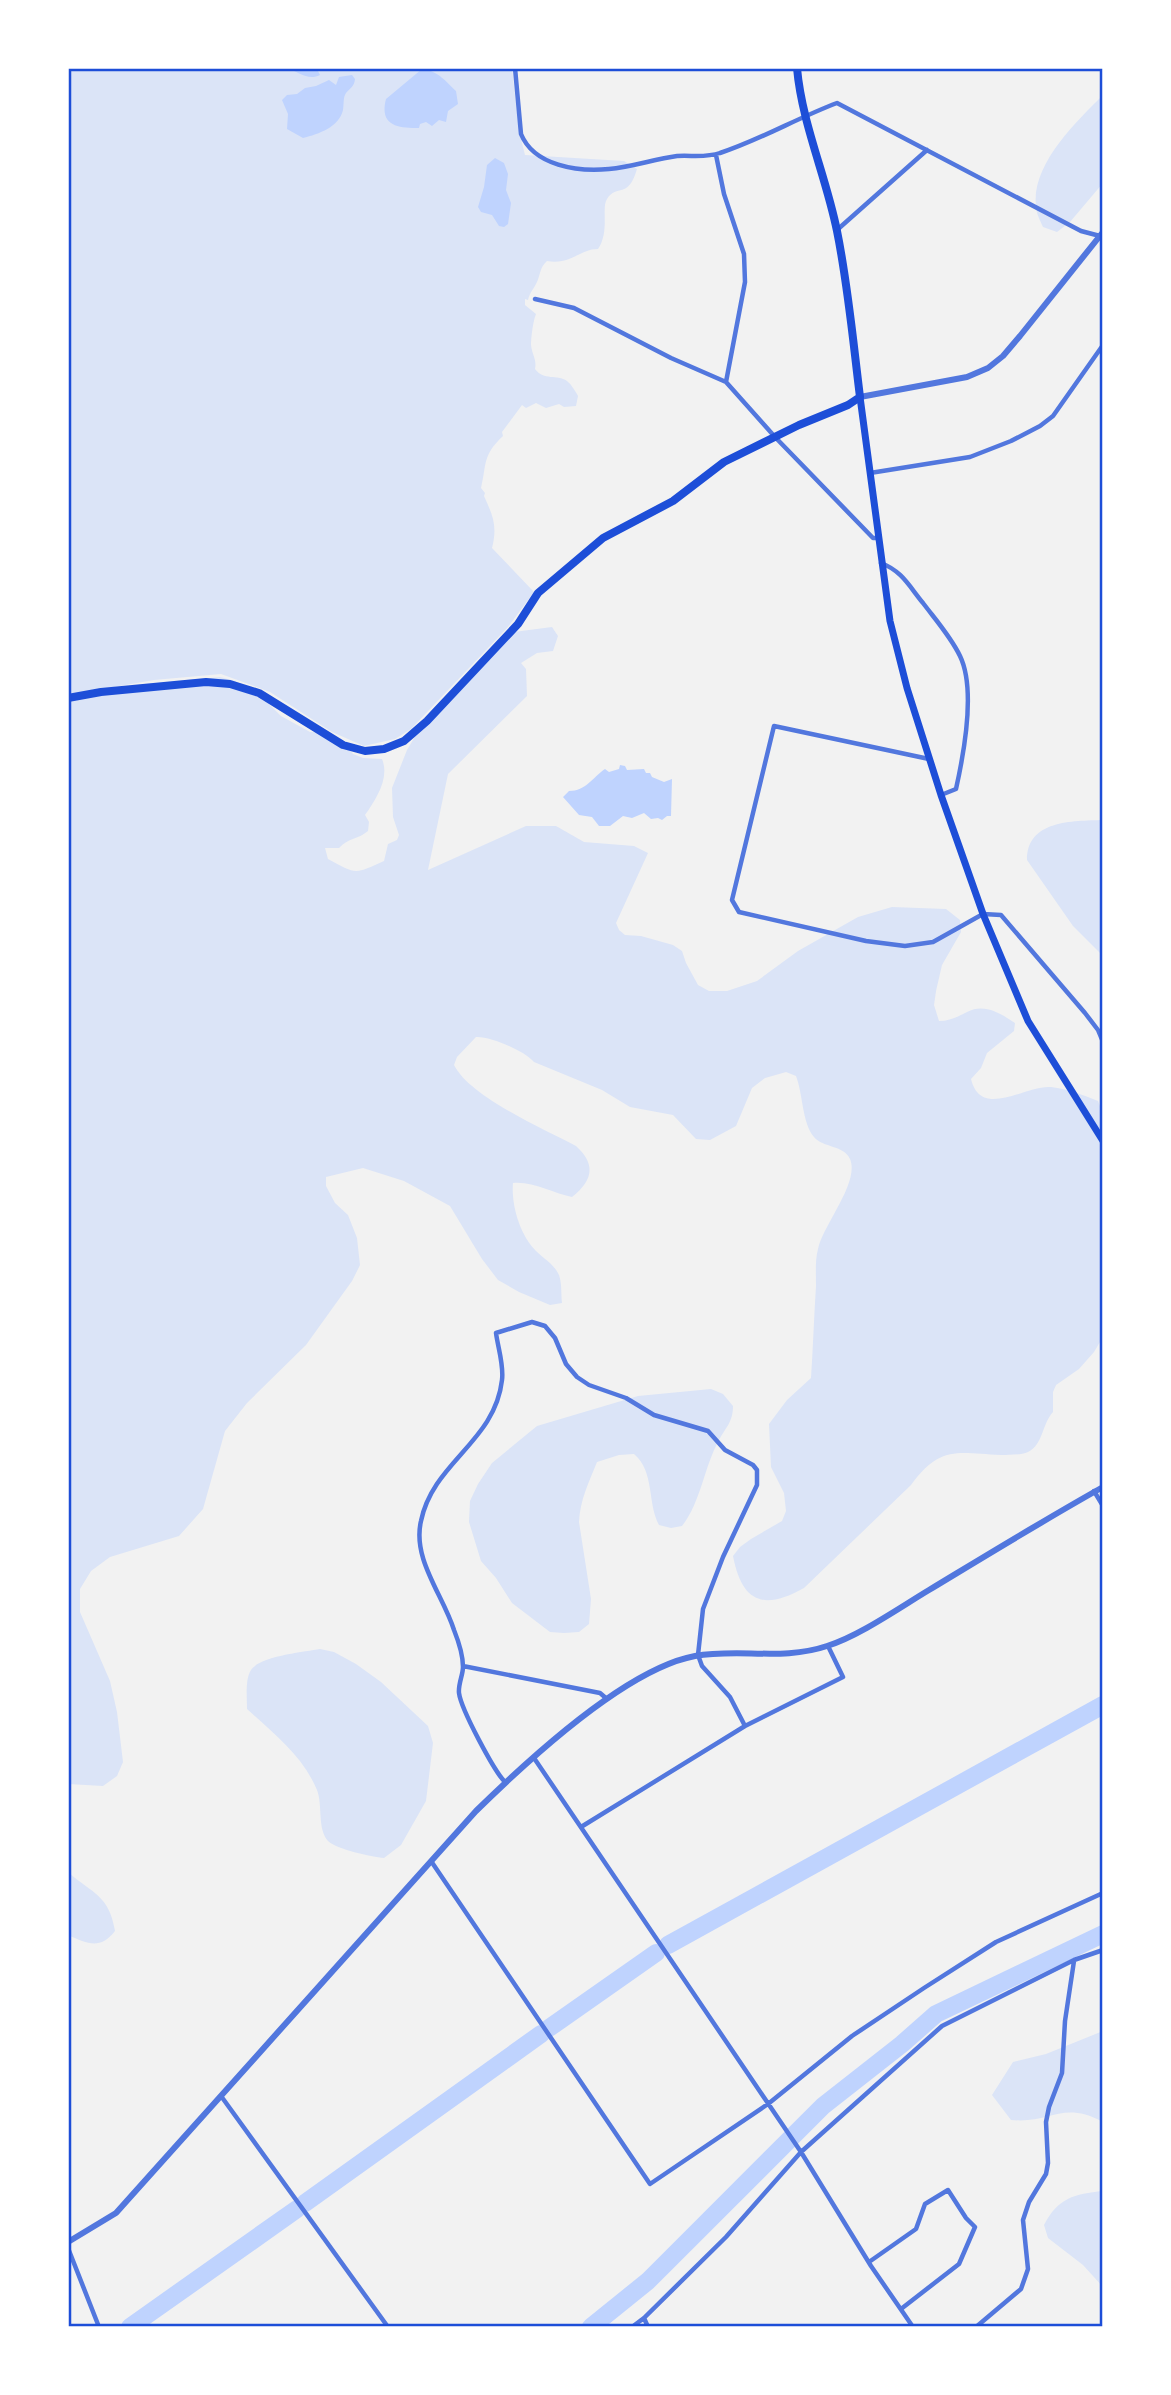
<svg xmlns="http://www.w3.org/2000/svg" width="1171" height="2395" font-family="Bitter,serif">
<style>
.green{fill:#dbe4f7}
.water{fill:#bfd3fe}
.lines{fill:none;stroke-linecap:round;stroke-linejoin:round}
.river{stroke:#bfd3fe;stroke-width:18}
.minor{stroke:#5277de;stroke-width:4.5}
.tertiary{stroke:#5277de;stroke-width:6}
.secondary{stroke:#1d4ed8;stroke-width:7}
.primary{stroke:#1d4ed8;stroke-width:8}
.neatline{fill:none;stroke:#1d4ed8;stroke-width:2.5}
</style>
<rect width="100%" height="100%" fill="#f2f2f2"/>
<path class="green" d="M68 68H512L519 131 525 155 624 161 637 169C628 200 617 183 607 199 601 208 610 231 598 249 580 249 571 265 547 261 539 268 541 275 536 284 533 290 530 292 528 300L525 299V305L536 314C533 321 531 338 531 345 532 355 537 359 535 369 544 381 557 374 567 381 572 385 575 391 578 396L576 406 564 407 559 404 546 408 536 403 526 408 522 405 502 432 503 436C482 456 487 463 481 488L485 493 484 496C492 514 498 525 492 548L534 592 508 627 411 729 395 739 364 746 332 732 270 692 221 674 154 680 68 695Z
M1103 95V183L1070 222 1057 232 1043 227C1040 220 1036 213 1036 206 1031 165 1076 122 1103 95Z
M552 627 558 636 553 651 537 653 521 663 526 669 527 696 448 774 428 870 526 826H556L584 842 634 846 648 853 616 923 619 930 625 935 641 936 673 945 682 951 686 963 698 985 709 991H727L757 981 798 951 858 917 892 907 946 909 960 920 961 932 942 965 936 991 934 1005 939 1021C950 1021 957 1017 967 1012 984 1003 1000 1013 1015 1023L1014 1031 987 1053 981 1068 971 1079C981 1120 1025 1085 1051 1087 1068 1089 1083 1095 1098 1101L1103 1114V1337L1094 1352 1079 1369 1056 1385 1053 1392V1412C1042 1424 1043 1445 1028 1452 1021 1455 1010 1455 1001 1455 957 1453 940 1445 911 1485L804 1588C763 1611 742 1602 733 1556L740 1547 751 1539 782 1521 786 1511 784 1493 771 1467 769 1424 787 1400 811 1378C813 1347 814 1317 816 1286 816 1274 815 1260 818 1249 823 1225 860 1182 850 1159 844 1145 823 1148 814 1137 802 1123 803 1094 796 1076L786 1072 765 1078 752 1088 736 1126 710 1140 696 1139 673 1115 630 1107 602 1090 534 1062C525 1051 490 1036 476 1037L457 1057 454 1065C470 1097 544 1129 576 1146 597 1165 592 1181 572 1197 552 1193 533 1181 513 1183 511 1205 520 1235 536 1251 544 1259 554 1264 559 1275 562 1283 561 1295 562 1303L550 1305 519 1292 498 1280 482 1259 450 1206 404 1181 363 1168 326 1177V1186L335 1203 348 1215 357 1238 360 1265 352 1281 306 1345 247 1403 225 1431 203 1509 179 1536 110 1557 91 1571 80 1589V1612L110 1681 117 1712 123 1762 117 1776 103 1786 68 1784V699L152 684 220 677 235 681 251 694 268 703 281 716 310 732 329 733 340 739 353 754 363 758 382 759C390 778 376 799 365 815L369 822 368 831C359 839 348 838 339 848H325L328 859C357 875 355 874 384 861L388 844 397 840 399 835 393 817 392 788 407 750 429 713 506 633Z
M1103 820V956L1073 926 1027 860C1027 820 1072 821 1103 820Z
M711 1389 723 1394 733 1406C733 1422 726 1427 719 1440 704 1467 701 1502 682 1526L671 1528 659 1525C647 1503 655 1472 634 1454L619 1455 597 1462C589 1482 580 1500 579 1522L591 1599 589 1624 579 1632 564 1633 550 1632 512 1603 496 1578 481 1561 469 1522 470 1501 478 1484 492 1463 537 1426 638 1396Z
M320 1649 334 1652 356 1664 381 1682 428 1726 433 1743 426 1801 401 1845 384 1858C372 1857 336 1849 328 1841 317 1828 323 1806 317 1790 303 1756 273 1733 247 1709 247 1698 245 1679 251 1670 260 1656 304 1652 320 1649Z
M68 1872C93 1894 109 1895 115 1931 100 1950 88 1944 68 1935Z
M1103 2031V2122C1062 2100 1051 2124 1011 2120L992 2095 1013 2062 1046 2054Z
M1103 2191V2287L1083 2265 1048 2238 1044 2225C1058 2198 1074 2194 1103 2191Z"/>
<path class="water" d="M287 68H322L323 71H318L320 75C308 81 299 72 287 68Z
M422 69C439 71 446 82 456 91L458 104 448 111 446 122 439 120 432 126 426 122 420 124 419 128C398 128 379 126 386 99Z
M352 75 355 79C354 87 351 87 346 93 343 97 344 104 343 110 339 127 319 134 303 138L287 129 288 114 282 100 287 95 297 94 305 88 316 86 329 80 336 85 339 77Z
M495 158 504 163 508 174 506 190 511 203 508 224 504 227 499 226 492 215 481 212 478 207 484 187 487 165Z
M620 765 625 766 627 770 644 769 646 773H650L652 777 664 782 672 779 671 816H667L662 820 658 818 651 819 644 813 632 818 623 816 610 826H599L592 817 579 815 563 797 569 791C586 791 593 777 605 769L609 772 619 769Z"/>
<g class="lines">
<path class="river" d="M668 1945 1103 1705
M549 2028 656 1953
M305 2203 541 2034
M130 2327 297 2209
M591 2327 648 2281 823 2106 902 2044 936 2014 1103 1934"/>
<path class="minor" d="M515 68 521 134C534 166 578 172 609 169 632 167 654 159 677 156 691 155 706 158 720 153 760 140 797 118 837 103L1081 231 1100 236
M716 155 724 194 744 254 745 282 726 382
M837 230 927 150
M535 299 574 308 671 358 726 382 775 437 873 538H878
M870 473 970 457 1011 441 1040 426 1053 416 1103 345
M881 563C902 571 909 586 923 603 935 619 951 637 960 656 976 689 964 753 956 789L941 795
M929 759 774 726 732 900 739 912 866 941 905 946 933 942 983 914 1001 915 1085 1013 1098 1030 1103 1042
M1094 1491 1103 1506
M463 1666 600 1693 607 1699
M534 1758 801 2152 871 2266 913 2327
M505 1782C494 1771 461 1709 459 1693 458 1684 463 1675 463 1667 463 1656 458 1640 454 1630 443 1595 412 1559 421 1521 433 1462 495 1442 502 1380 504 1365 498 1348 496 1333L532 1322 545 1326 555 1338 566 1364 577 1377 589 1385 626 1398 654 1415 708 1431 725 1450 753 1465 757 1470V1485L723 1557 703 1609 698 1655 702 1666 730 1697 745 1726
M581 1827 745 1726 843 1677 828 1646
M431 1861 650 2184 768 2104 852 2036 924 1988 996 1942 1103 1893
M221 2096 388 2327
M68 2248 99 2327
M869 2262 916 2229 925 2204 948 2190 966 2218 975 2227 959 2264 901 2309
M644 2318 648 2327
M632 2327 644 2318 726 2237 801 2152 942 2026 1074 1960 1103 1950
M976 2327 1021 2289 1028 2269 1023 2220 1029 2202 1046 2174 1048 2163 1046 2122 1049 2107 1062 2073 1065 2021 1074 1961"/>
<path class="tertiary" d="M860 397 967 377 988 368 1003 356 1020 336 1103 232
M68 2242 116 2213 133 2194 476 1811C527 1761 625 1669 695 1656 738 1648 783 1661 827 1646 859 1636 899 1608 929 1590 987 1555 1044 1520 1103 1487"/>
<path class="secondary" d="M860 397 890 621 907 688 941 795 983 914 1028 1021 1103 1141"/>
<path class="primary" d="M68 698 101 692 206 682 230 684 259 693 343 745 365 751 384 749 404 741 427 721 518 624 538 593 603 538 673 501 724 462 799 425 848 405 860 397C853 341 848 285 837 231 826 176 802 124 797 68"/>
</g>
<rect width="1171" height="2395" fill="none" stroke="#ffffff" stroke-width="140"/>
<rect x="70" y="70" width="1031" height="2255" class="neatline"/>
</svg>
